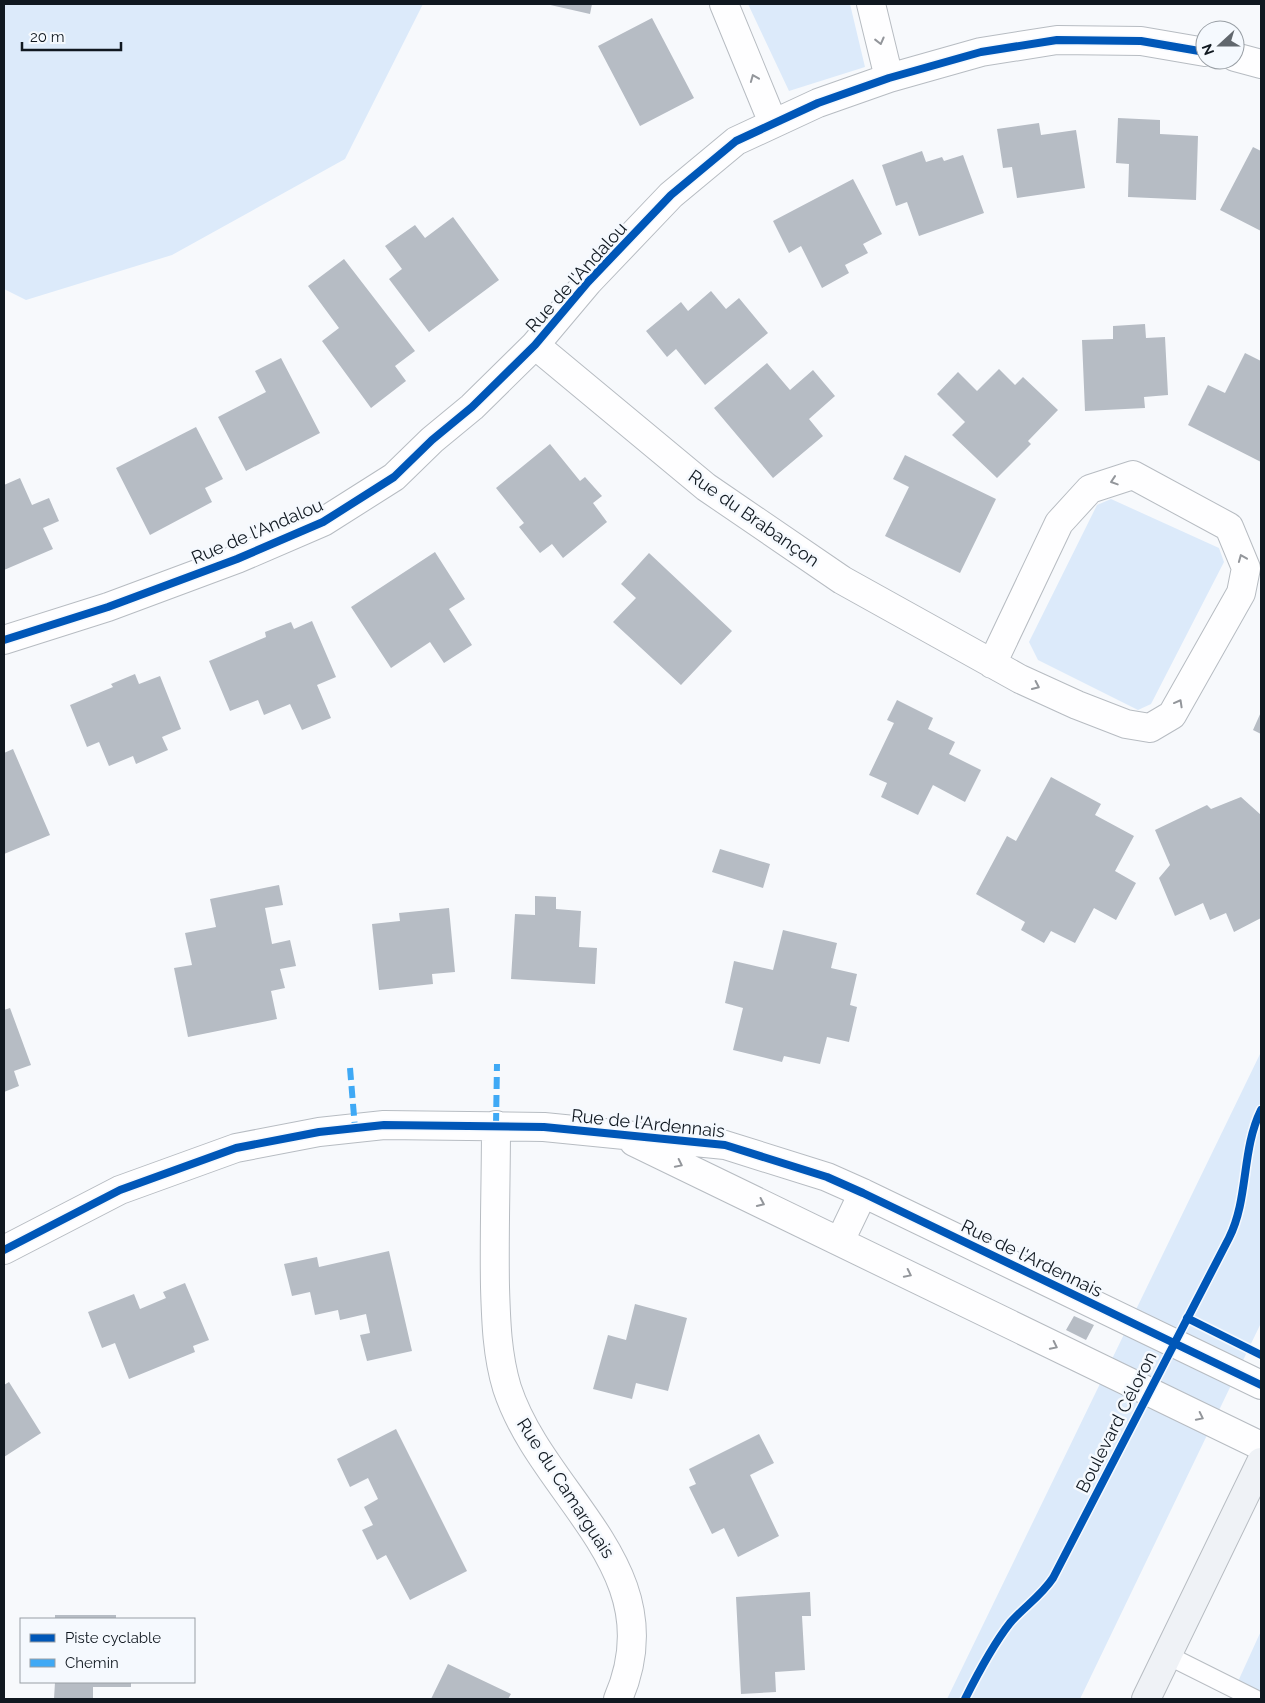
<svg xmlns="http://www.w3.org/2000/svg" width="1265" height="1703" font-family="Raleway,sans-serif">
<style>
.green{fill:#dceafa}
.building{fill:#b6bcc4}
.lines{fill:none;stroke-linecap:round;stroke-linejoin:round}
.lane-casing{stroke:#b7bcc2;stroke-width:20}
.street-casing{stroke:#b7bcc2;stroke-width:30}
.secondary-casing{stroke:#b7bcc2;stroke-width:30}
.lane{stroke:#fefeff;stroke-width:18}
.street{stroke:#fefeff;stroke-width:28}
.secondary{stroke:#eff2f6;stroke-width:28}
.quiet{stroke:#3fa9f5;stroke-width:6;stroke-dasharray:12 6;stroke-linecap:butt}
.cycleway-casing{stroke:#f5f9fe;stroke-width:11}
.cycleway{stroke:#0057b8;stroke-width:8}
.oneway{stroke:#93969b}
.labels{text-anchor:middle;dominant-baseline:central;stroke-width:5;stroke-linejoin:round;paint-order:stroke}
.street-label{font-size:18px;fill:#101820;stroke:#f5f9fe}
</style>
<rect width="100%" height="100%" fill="#f7f9fc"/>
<path class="green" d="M4 4H423L345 159 172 255 26 300 4 289Z
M748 4H850L865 67 789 91Z
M1111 499 1219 548 1224 562 1151 704 1138 710 1038 660 1029 642 1097 505Z
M1261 1052V1323L1080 1699H947Z
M1261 1631V1699H1230Z"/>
<path class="building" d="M546 4H592L590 14Z
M652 18 694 98 640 126 598 46Z
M1118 118 1160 120V134L1198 136 1196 200 1128 197 1129 164 1116 163Z
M1039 123 1041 135 1076 130 1085 188 1017 198 1012 167 1003 168 997 129Z
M1253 147 1261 151V231L1220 210Z
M922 151 926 162 942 157 944 161 963 155 984 213 919 236 907 202 896 206 882 165Z
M853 179 882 234 863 244 868 253 845 265 849 273 822 288 801 246 789 253 773 221Z
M453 217 499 280 429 332 389 279 402 269 385 246 415 225 425 238Z
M344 259 415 351 395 366 406 381 371 408 322 341 339 328 308 286Z
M711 291 726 309 739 298 768 333 705 385 676 349 667 357 646 331 681 302 688 311Z
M1145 324 1146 338 1165 337 1168 395 1144 397 1145 408 1085 411 1082 340 1113 339V326Z
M1245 353 1261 361V462L1188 425 1208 385 1225 393Z
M281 358 320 433 246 471 218 417 266 392 255 371Z
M767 363 790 390 813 370 835 396 809 419 823 436 773 478 714 408Z
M999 369 1015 385 1023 377 1058 410 1028 441 1031 444 997 478 952 435 965 422 937 394 958 372 977 391Z
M196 427 223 479 205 488 212 502 150 535 116 468Z
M550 444 580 481 585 477 602 496 593 503 607 522 563 558 552 544 540 553 519 527 524 523 496 488Z
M905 455 996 499 960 573 885 536 909 487 893 479Z
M20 478 32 505 49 498 59 521 43 528 53 549 4 570V485Z
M435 552 465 599 449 609 472 645 444 663 430 642 391 668 351 607Z
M649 553 732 631 681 685 613 622 636 598 621 584Z
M312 621 336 677 317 685 331 718 302 730 290 704 264 715 258 700 230 711 209 661 266 637 265 632 291 622 294 629Z
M135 674 139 684 160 676 181 729 162 737 168 750 136 764 133 756 109 766 99 742 87 747 70 705 113 687 111 684Z
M897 700 933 718 928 729 955 742 949 754 981 770 965 802 933 785 918 815 881 797 887 783 869 775 894 723 887 720Z
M1261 712V734L1253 730Z
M13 749 50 835 4 854V753Z
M1051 777 1101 804 1095 815 1134 836 1115 871 1136 883 1116 920 1094 908 1075 943 1051 931 1044 943 1021 930 1025 922 976 894 1007 836 1016 841Z
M1241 797 1261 815V918L1234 932 1226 913 1210 920 1203 903 1175 916 1159 878 1170 865 1155 830 1207 805 1211 809Z
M720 849 770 864 763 888 712 872Z
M279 885 283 905 265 908 272 944 290 940 296 966 280 969 285 988 271 991 277 1019 188 1037 174 968 192 965 185 933 216 927 210 899Z
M535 896 556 897V909L581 911 579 947 597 948 595 984 511 979 515 914 535 915Z
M449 908 455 972 432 974 433 984 379 990 372 924 400 921 399 913Z
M783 930 837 943 831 968 857 974 850 1005 857 1007 849 1042 827 1037 820 1064 784 1056 782 1062 733 1050 743 1008 725 1003 734 961 773 970Z
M10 1008 31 1065 14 1071 19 1086 4 1092V1010Z
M389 1251 412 1351 367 1361 360 1335 370 1333 366 1314 340 1320 338 1310 315 1315 310 1292 292 1296 284 1264 317 1257 319 1267Z
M185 1283 209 1340 193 1346 195 1352 129 1379 115 1343 102 1348 88 1312 134 1294 140 1309 166 1298 163 1292Z
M635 1304 687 1318 668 1391 636 1383 632 1399 593 1389 608 1335 626 1340Z
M1074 1316 1094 1325 1086 1340 1066 1330Z
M9 1382 41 1433 4 1457V1385Z
M396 1429 467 1571 410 1600 386 1555 377 1560 362 1530 373 1525 364 1507 378 1499 368 1478 350 1487 337 1459Z
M759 1434 774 1463 750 1475 779 1536 738 1557 724 1528 712 1534 689 1487 696 1484 689 1469Z
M810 1592 811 1616H802L805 1670 775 1672 776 1692 741 1694 736 1597Z
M55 1615H116V1619H55Z
M448 1664 511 1694 508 1699H431Z
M55 1682H131V1687H93V1699H54Z"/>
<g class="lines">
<g class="lane-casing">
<path id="lane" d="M1167 1655 1255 1699"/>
</g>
<g class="street-casing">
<path id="street" d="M724 4 773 123
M871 4 889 78
M1235 57 1261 64
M535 345 706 487 842 580 1020 679 1077 705 1126 724 1150 728 1172 715 1241 593 1246 568 1229 527 1133 475 1090 489 1059 523 992 664
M4 640 108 607 237 559 323 522 394 477 432 440 472 407 535 345 588 282 671 195 736 141 818 103 889 78 981 52 1057 40 1141 41 1205 52
M496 1125C496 1179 494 1233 495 1287 496 1321 497 1355 507 1388 543 1498 675 1569 618 1699
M634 1142 1261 1446
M840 1241 863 1193
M4 1250 120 1190 236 1148 319 1132 384 1125 544 1127 725 1145 827 1177 863 1193 1261 1385"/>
</g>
<g class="secondary-casing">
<path id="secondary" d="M1146 1699 1261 1462"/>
</g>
<use href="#lane" class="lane"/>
<use href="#street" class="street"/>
<use href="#secondary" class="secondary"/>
<path class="quiet" d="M350 1068 355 1128
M496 1125 497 1064"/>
<g class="cycleway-casing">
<path id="cycleway" d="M4 640 108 607 237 559 323 522 394 477 432 440 472 407 535 345 588 282 671 195 736 141 818 103 889 78 981 52 1057 40 1141 41 1205 52
M4 1250 120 1190 236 1148 319 1132 384 1125 544 1127 725 1145 827 1177 863 1193 1261 1385
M1187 1318 1261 1355
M965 1699C978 1673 992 1646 1010 1623 1024 1607 1041 1596 1053 1578L1229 1238C1249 1198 1241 1151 1261 1110"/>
</g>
<use href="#cycleway" class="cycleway"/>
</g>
<defs><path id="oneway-chevron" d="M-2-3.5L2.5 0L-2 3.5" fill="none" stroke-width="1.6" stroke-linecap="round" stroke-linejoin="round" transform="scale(1.25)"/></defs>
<g class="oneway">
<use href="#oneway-chevron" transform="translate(880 41) rotate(76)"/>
<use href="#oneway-chevron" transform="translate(754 78) rotate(-112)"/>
<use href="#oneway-chevron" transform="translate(1114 481) rotate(162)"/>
<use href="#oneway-chevron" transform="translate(1242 558) rotate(-112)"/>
<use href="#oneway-chevron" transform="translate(1036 686) rotate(25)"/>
<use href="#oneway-chevron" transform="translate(1179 703) rotate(-61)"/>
<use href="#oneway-chevron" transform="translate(679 1164) rotate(26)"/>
<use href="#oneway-chevron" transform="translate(761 1203) rotate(25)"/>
<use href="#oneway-chevron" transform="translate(908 1274) rotate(26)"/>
<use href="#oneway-chevron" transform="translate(1054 1346) rotate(26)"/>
<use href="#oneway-chevron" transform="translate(1200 1417) rotate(26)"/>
</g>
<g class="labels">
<g class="street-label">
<text transform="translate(576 277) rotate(-48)">Rue de l'Andalou</text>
<text transform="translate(754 518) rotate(35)">Rue du Brabançon</text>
<text transform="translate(257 531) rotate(-23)">Rue de l'Andalou</text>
<text transform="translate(648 1123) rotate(6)">Rue de l'Ardennais</text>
<text transform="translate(1032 1258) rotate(26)">Rue de l'Ardennais</text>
<text transform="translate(1116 1422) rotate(-63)">Boulevard Céloron</text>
<text transform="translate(566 1488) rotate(57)">Rue du Camarguais</text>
</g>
</g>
<rect width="1265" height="1703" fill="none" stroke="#101820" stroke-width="10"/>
<rect x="20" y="1618" width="175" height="65" fill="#f5f9fe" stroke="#999fa5"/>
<rect x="30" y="1634" width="25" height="8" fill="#0057b8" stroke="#999fa5"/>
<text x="65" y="1643" font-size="15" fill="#101820">Piste cyclable</text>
<rect x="30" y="1659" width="25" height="8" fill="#3fa9f5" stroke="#999fa5"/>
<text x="65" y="1668" font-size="15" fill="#101820">Chemin</text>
<g transform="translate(1220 45) rotate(249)"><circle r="24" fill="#f5f9fe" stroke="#999fa5"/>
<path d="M0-4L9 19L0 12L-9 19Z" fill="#61676d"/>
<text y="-8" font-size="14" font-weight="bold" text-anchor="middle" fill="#101820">N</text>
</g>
<path d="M22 42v8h99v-8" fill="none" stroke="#101820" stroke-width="2.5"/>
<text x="30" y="42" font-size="15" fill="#101820" stroke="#f5f9fe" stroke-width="4" paint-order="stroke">20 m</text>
</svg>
